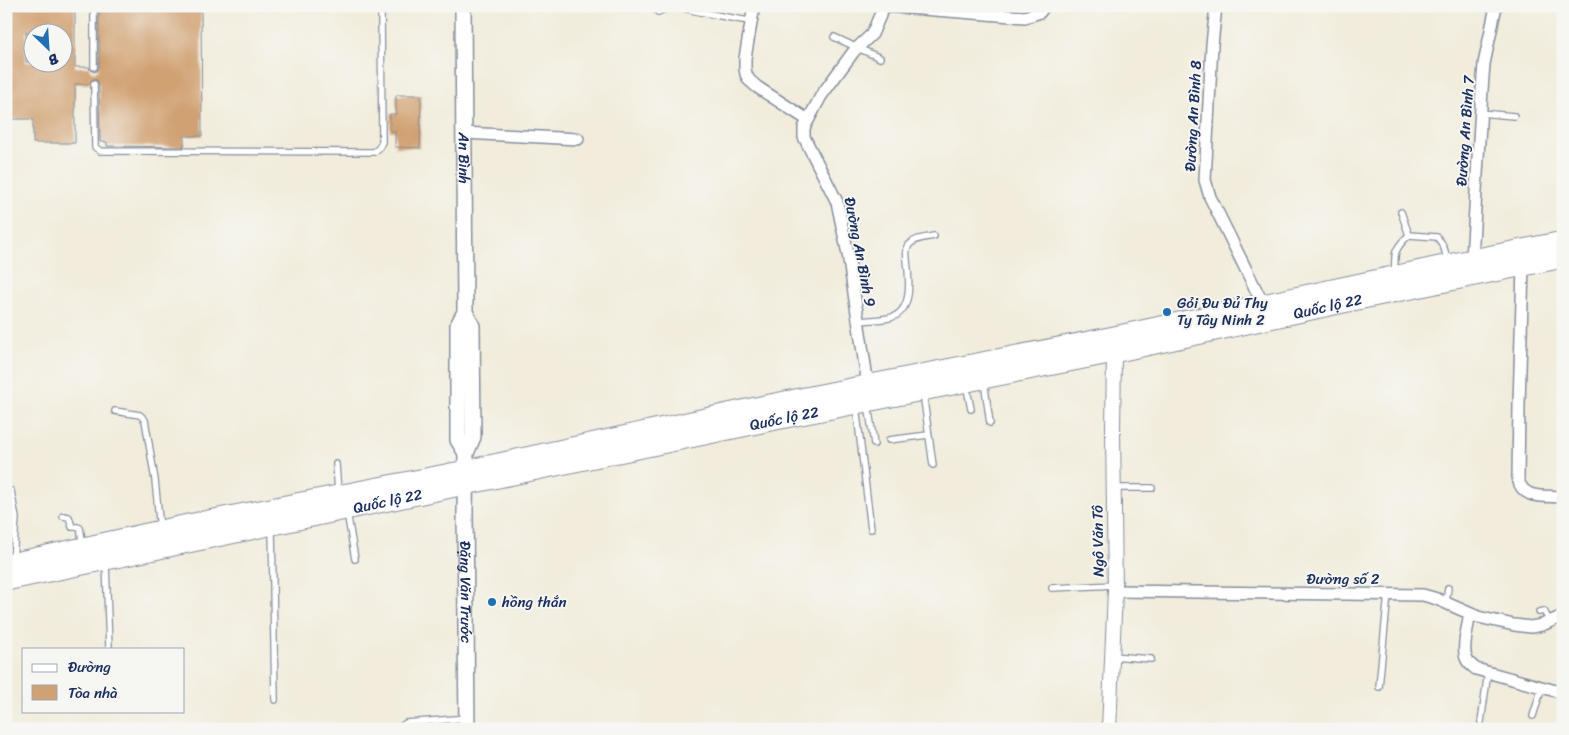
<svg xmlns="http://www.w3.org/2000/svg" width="1569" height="735" font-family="Sriracha,sans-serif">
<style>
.building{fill:#d0a172;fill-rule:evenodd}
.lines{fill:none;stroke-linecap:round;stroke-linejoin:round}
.service-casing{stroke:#868e9c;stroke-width:8}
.minor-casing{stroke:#868e9c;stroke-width:14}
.tertiary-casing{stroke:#868e9c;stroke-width:16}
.secondary-casing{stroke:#868e9c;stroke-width:18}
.trunk-casing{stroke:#868e9c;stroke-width:21}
.service{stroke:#fff;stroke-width:5.5}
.minor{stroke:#fff;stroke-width:11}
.tertiary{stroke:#fff;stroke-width:14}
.secondary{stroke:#fff;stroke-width:15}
.trunk{stroke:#fff;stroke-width:19}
.poi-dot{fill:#1f6fb2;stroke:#f6f6f2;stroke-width:2}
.labels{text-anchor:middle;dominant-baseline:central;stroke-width:4;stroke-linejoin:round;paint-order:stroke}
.street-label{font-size:15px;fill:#1b2f5e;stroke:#f6f6f2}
.poi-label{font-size:15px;fill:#1b2f5e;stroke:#f6f6f2;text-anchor:start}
</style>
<rect width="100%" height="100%" fill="#f6f6f2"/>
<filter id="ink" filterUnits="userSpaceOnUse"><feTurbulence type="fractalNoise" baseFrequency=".02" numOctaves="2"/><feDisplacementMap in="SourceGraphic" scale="10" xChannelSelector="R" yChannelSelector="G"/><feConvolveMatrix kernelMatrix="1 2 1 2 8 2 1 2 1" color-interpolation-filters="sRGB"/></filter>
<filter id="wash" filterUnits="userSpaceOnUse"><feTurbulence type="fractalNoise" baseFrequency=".0096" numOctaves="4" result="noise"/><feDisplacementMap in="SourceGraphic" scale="20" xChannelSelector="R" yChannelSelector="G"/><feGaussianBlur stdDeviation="1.12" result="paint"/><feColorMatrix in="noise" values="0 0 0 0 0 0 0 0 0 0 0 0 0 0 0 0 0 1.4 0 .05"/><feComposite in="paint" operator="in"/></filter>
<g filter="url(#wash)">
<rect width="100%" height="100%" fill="#f1ecdb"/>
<g id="blocks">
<path class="building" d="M6 6H75V67H89L90 70 94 72 97 71 99 67V6H201L202 136H184V147L107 146V142H100L99 84 97 80 93 79 89 84H75V143H33V119H6ZM26 32H62V62H26Z
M396 95H421L420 148 395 147V131H390V114H396Z"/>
</g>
</g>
<g filter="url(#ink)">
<use href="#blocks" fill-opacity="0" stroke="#868e9c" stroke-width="1"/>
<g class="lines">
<g class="service-casing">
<path id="service" d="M658 12C677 2 683 9 700 12 717 15 734 19 751 21
M834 37 880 58
M94 67V6
M94 84 95 147 100 151 374 152 379 148 382 142 381 6
M1480 113 1514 116
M1401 212 1409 235
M1395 273C1394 253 1394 249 1409 235L1437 237C1444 245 1446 252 1447 263
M858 321C868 320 879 320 889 318 914 313 909 278 907 260 907 255 905 250 909 245 915 238 925 238 934 236
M984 381 990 423
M966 384 971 409
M923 393 933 465
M868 404 874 444
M856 406 871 529
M115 411 140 415 145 420 155 480 160 529
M889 440 928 435
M336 464 338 492
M1114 488H1152
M11 491 16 518 13 560
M347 512 355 559
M63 516 69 517 72 527H78L80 528 83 545
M272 528 275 700
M106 562 109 649
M1052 588 1115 585
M1446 603 1448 588
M1539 612 1544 611 1550 622
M1112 656 1151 659
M1379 687 1388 594
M1533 716 1542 687
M1481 722 1488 672
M402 729V726L406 723 467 718"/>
</g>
<g class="minor-casing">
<path id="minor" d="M754 6 745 58V68L746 74 749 80 757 87 808 120
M1216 6 1212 45 1205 180 1210 197 1263 304
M464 133 578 139
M1472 259 1482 90 1484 64 1496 6
M1523 267 1519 404 1518 479C1523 501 1546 495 1563 497
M868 385 848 254 837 202 804 137V128L821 96 854 51 872 34 884 6 1025 17 1040 12 1044 6
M1115 591 1423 595 1437 599 1478 617 1514 625 1531 627 1542 625 1563 616
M1470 614C1468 626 1461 650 1467 660 1469 664 1472 666 1476 669L1563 693"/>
</g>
<g class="tertiary-casing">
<path id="tertiary" d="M1109 729 1115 591 1113 430 1114 353"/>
</g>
<g class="secondary-casing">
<g id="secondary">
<path id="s1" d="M463 6 465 312 472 326 473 437 466 453 465 511 467 729"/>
<path d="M465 312 458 325V440L466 453"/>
</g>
</g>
<g class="trunk-casing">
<g id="trunk">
<path d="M6 564 188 524 466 470 765 405 1114 336 1472 259 1563 241"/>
<path id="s2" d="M6 581 771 421 1114 353 1348 302 1563 258"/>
</g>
</g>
<use href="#service" class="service"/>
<use href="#minor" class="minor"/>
<use href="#tertiary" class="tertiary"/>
<use href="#secondary" class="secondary"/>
<use href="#trunk" class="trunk"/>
</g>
</g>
<g class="poi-dot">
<circle cx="1167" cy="312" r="5"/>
<circle cx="492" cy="602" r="5"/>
</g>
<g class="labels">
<g class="street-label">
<text transform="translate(1193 116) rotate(-87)">Đường An Bình 8</text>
<text transform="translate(1465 131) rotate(-86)">Đường An Bình 7</text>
<text stroke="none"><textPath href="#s1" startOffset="152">An Bình</textPath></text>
<text transform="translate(860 252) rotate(79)">Đường An Bình 9</text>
<text stroke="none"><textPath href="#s2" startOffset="1350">Quốc lộ 22</textPath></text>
<text stroke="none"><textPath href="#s2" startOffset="795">Quốc lộ 22</textPath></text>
<text stroke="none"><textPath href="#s2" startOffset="390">Quốc lộ 22</textPath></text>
<text transform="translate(1098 541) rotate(-91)">Ngô Văn Tô</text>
<text x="1343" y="579">Đường số 2</text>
<text stroke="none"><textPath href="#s1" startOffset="589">Đặng Văn Trước</textPath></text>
</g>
<g class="poi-label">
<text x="1177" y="303">Gỏi Đu Đủ Thy<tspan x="1177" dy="17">Ty Tây Ninh 2</tspan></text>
<text x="502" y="602">hồng thắn</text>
</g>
</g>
<rect width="1569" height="735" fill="none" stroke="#f6f6f2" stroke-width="25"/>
<rect x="22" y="648" width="162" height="65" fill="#f6f6f2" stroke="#9ea6b7"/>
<rect x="32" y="664" width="25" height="8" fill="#ffffff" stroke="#9ea6b7"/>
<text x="68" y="672" font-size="15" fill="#1b2f5e">Đường</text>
<rect x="32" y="685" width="25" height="15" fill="#d0a172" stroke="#9ea6b7"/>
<text x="68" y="698" font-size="15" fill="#1b2f5e">Tòa nhà</text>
<g transform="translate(48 48) rotate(155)"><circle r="24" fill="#f6f6f2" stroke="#9ea6b7"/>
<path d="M0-4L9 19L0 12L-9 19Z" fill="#1f6fb2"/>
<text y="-8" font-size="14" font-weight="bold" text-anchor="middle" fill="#1b2f5e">B</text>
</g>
</svg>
